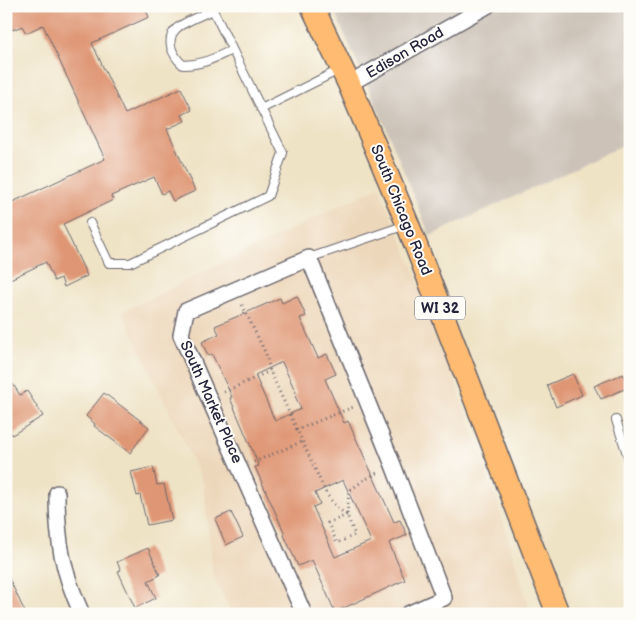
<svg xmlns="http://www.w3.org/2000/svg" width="636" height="620" font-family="'Balsamiq Sans',sans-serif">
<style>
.built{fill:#edd7ba}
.industrial{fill:#ccc2b8}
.building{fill:#df9674;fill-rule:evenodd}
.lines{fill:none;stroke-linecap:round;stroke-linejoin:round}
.lane-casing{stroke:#6a666c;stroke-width:10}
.street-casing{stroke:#6a666c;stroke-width:18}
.primary-casing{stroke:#6a666c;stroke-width:25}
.path{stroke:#6a666c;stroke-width:3;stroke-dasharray:1 4;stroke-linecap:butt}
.lane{stroke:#fff;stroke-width:8}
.street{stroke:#fff;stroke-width:15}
.primary{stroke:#ffbb71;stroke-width:22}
.labels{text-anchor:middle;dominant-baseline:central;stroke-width:4;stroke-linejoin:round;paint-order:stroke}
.shield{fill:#fdfcf7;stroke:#646373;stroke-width:1}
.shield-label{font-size:14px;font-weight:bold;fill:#22223b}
.street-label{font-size:15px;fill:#22223b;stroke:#fdfcf7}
</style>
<rect width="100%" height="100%" fill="#fdfcf7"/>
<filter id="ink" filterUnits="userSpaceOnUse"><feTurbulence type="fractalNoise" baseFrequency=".02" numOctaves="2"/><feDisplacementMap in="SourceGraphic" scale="10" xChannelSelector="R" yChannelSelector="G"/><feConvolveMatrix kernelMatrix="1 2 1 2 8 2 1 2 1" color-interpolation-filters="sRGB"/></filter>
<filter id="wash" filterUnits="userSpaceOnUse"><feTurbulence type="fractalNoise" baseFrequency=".0096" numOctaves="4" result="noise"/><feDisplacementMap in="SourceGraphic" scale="20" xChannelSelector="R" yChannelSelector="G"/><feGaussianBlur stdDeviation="1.12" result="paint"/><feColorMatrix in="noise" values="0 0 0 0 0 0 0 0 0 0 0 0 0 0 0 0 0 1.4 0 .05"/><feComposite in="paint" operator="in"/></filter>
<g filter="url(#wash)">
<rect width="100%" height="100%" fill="#efe3c6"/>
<path class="built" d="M379 187 416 275 438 332 497 502 528 605 529 614H232L213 575 203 482 122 312Z"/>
<path class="industrial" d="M332 6H630V142L430 236 383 120Z"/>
<g id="blocks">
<path class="building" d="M6 6H144L149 17 92 43 109 80 125 114 181 88 192 110 182 115 185 121 167 129 195 191 173 201 168 191 162 194 154 177 111 196 113 200 63 224 87 276 64 287 61 278 54 281 46 262 6 281V205L105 159 43 25 26 33 22 26 13 30 6 17Z
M297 296 306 316 300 318 318 358 327 354 336 374 325 379 344 423 348 421 394 522 400 520 407 535 389 543 405 580 335 612 312 560 298 566 284 535 285 534 255 467 259 466 230 398 232 397 212 354 208 356 202 342 219 334 215 326 280 298 282 303ZM282 362 297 395 295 396 301 409 275 421 255 375ZM343 480 371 541 335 557 313 507 320 504 315 493Z
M6 374 20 395 27 391 43 416 12 435 6 426Z
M573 374 582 395 556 407 547 385Z
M623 374 629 387 601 399 594 386Z
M104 393 149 427 130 453 94 426 95 424 86 416Z
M153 467 157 485 164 484 172 520 147 525 140 495 137 496 131 472Z
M231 512 243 537 226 545 215 519Z
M148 548 160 575 148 581 156 598 135 608 118 571 121 570 117 562Z
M6 572 26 614H6Z"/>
</g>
</g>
<g filter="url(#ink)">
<use href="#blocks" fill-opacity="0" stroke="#6a666c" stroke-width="1"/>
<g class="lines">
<g class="lane-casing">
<path id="lane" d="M213 10C204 14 184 22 177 28 164 40 173 56 183 65 202 65 215 58 232 50
M261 109 339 70
M90 223 109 263H130L268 196 283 153 211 6
M309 258 406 225
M616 420 630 463"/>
</g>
<g class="street-casing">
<path id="street" d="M349 84 487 6
M57 493C57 540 62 571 82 614
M304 614 181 335 186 311 309 258 393 465 444 598 408 614"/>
</g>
<g class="primary-casing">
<path id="primary" d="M312 6 349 84 408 225 558 614"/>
</g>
<path class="path" d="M242 305 266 354 270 371 326 493 336 507 347 515
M224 392 270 371
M296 430 353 407
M254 462 301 442
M347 515 328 523 337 543 355 535 347 515 349 491 364 480 379 472"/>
<use href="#lane" class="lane"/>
<use href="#street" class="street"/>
<use href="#primary" class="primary"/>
</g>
</g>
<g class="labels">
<rect class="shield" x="415" y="296.5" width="50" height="23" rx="4"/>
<g class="shield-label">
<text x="440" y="308">WI 32</text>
</g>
<g class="street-label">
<text transform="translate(405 53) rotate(-30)">Edison Road</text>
<text transform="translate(401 210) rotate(68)">South Chicago Road</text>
<text transform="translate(211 402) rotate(66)">South Market Place</text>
</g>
</g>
<rect width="636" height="620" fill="none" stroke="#fdfcf7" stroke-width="25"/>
</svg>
